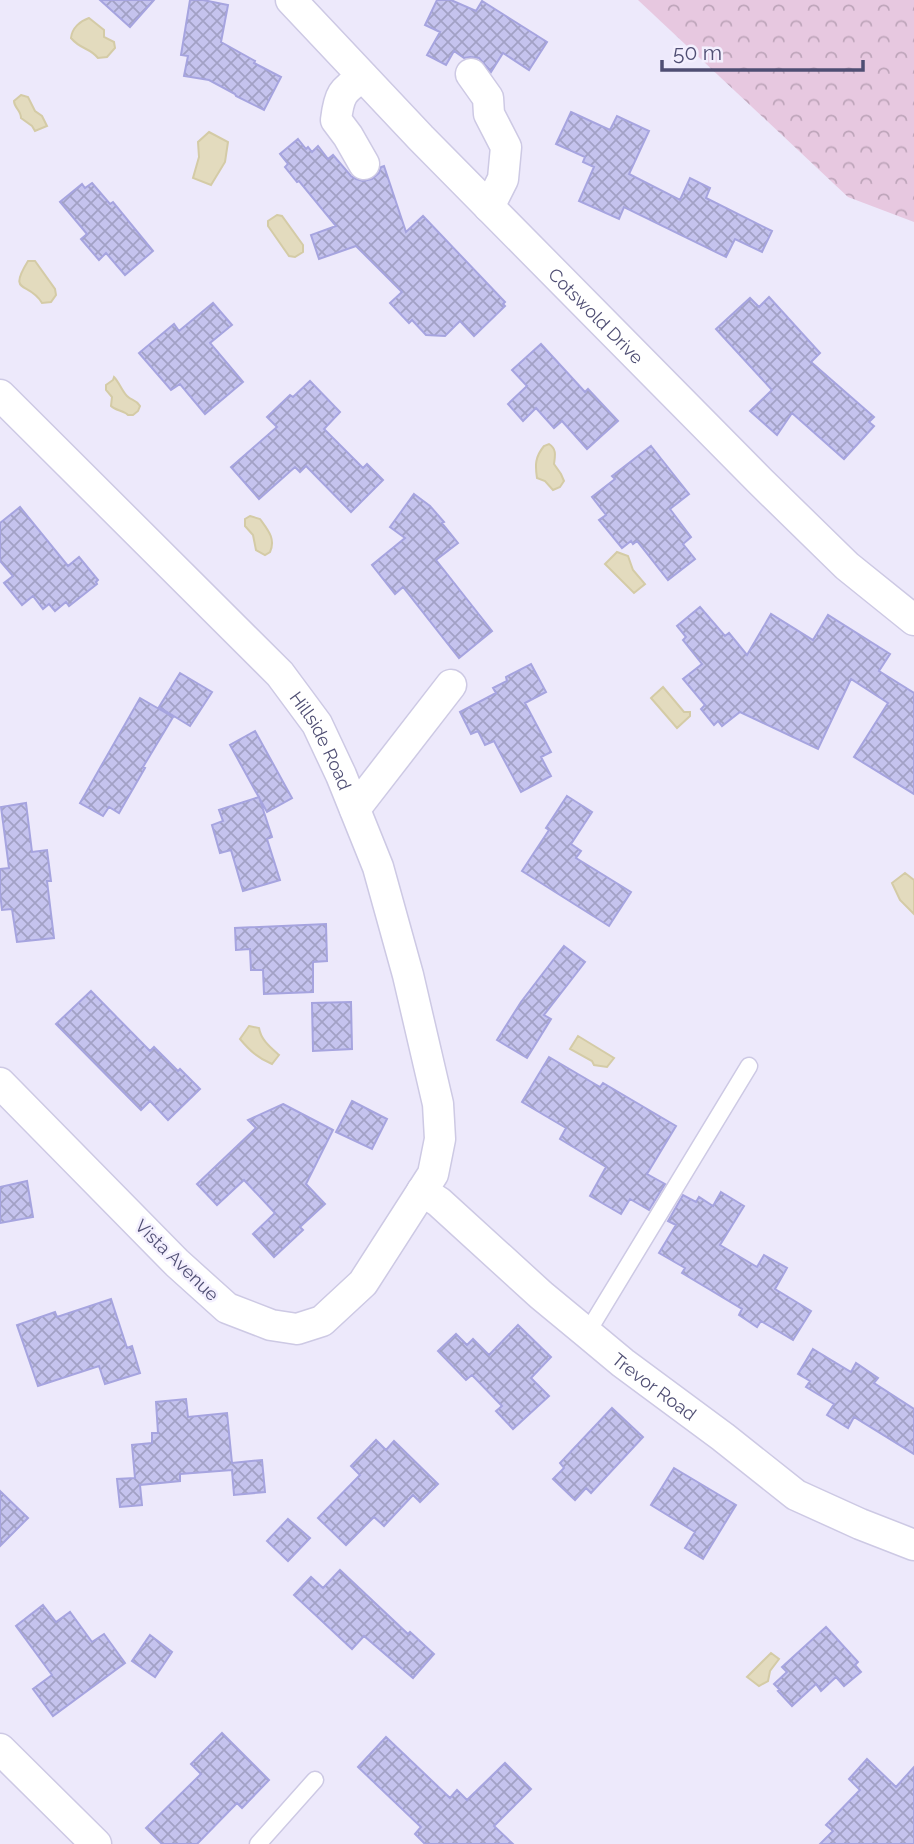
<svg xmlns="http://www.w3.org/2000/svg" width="914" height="1844" font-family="Raleway,sans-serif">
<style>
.forest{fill:url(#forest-crowns)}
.water{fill:#e3dbbe;stroke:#d4cba6;stroke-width:2}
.building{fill:url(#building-cross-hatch);stroke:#a6a4df;stroke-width:2}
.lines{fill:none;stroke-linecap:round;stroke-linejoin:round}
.service-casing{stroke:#cdc9e4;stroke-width:19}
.minor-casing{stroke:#cdc9e4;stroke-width:33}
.service{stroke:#fff;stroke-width:16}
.minor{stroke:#fff;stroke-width:30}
.labels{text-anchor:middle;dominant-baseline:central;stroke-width:5;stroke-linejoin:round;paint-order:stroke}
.street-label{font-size:18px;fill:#4f4e73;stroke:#f3effe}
</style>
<defs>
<pattern id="forest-crowns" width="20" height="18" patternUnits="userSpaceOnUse" patternTransform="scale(1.75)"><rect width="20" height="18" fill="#e7c8e0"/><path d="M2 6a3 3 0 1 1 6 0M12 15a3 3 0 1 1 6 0" fill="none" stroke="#bea5ba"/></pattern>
<pattern id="building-cross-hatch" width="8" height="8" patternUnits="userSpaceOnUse" patternTransform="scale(1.75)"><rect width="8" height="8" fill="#c5c3ee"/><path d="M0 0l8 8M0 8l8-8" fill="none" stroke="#a2a1c5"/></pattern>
</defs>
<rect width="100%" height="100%" fill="#ede9fb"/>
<path class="forest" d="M638 0H914V222L848 197Z"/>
<path class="water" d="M89 18 104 30V37L114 42 115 48 107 57 98 58C89 47 81 50 71 38 72 28 80 21 89 18Z
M21 95 28 97 35 111 42 116 47 126 35 131 32 126 21 118C21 110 14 108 14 101Z
M209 132 228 142 225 162 211 185 193 178 199 157 198 142Z
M277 215 282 216 303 245V252L295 257 289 256 268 226V221Z
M28 261H35L55 289 56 295 51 302 42 303C29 281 7 295 28 261Z
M114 377C119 382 122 391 127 396 132 401 136 399 140 406L138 411 133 415H128C123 410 116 411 111 406L112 397 106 390V385L113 380Z
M549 444C557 449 555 456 554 464L561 474 564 481 560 487 553 490 545 481 537 478C535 465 535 457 544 446Z
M250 516 260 519C268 530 276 539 270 552L265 555 256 550 253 535 245 526V519Z
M617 552 628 556 633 570 645 584 634 593 605 564Z
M663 687 684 712H690V716L677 728 651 698Z
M905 873 914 880V914L900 900 892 883Z
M249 1026 259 1028C261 1040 270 1047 279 1055L272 1064C258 1058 250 1051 240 1039Z
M578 1036 614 1058 607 1067 594 1065 592 1061 570 1049Z
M771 1653 779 1659 770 1671 768 1681 759 1686 747 1677Z"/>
<path class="building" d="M100 0H154L130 27Z
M190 0H203L228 5 221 42 255 61 254 63 281 77 264 110 236 96 235 94 209 80 184 76 188 56 181 55Z
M437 0H451L476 11 482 1 547 42 529 70 503 53 491 72 479 58 470 57 464 58 454 51 446 65 427 55 440 32 425 25Z
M571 112 610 130 617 116 649 131 629 174 680 200 690 178 710 188 706 198 772 231 762 252 735 239 726 257 624 207 619 219 579 201 594 167 583 162 585 157 556 144Z
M298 139 306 149 308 147 312 152 318 146 328 159 333 155 351 176 356 179 363 181 372 179 379 173 381 167 384 166 406 232 423 216 505 302 503 304 505 306 474 336 460 321 445 336 426 335 412 320 409 323 390 303 402 292 356 246 319 259 311 235 336 226 299 181 297 182 285 167 288 164 280 154Z
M92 183 110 204 113 202 153 251 125 275 106 253 99 260 81 239 87 234 60 202 82 184 85 188Z
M769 297 820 353 811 362 874 417 869 422 874 426 844 459 792 413 777 435 750 411 772 390 716 329 750 298 759 307Z
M213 303 232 325 210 343 243 382 205 414 180 384 171 390 139 353 174 324 179 331Z
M541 344 585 392 588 389 618 421 587 449 562 421 554 428 536 408 523 421 508 404 527 386 512 370Z
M310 381 340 412 324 429 363 468 367 464 383 480 351 512 306 466 300 472 295 467 259 499 231 467 277 427 267 417 290 395 293 397Z
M651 446 689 494 670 509 691 537 683 544 695 559 668 580 637 541 633 544 631 541 622 548 599 520 606 515 592 497 615 479 612 476Z
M414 494 430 506 444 522 442 523 458 543 436 560 492 631 459 658 403 587 395 594 372 565 405 538 390 527Z
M20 507 68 566 79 557 98 580 96 582 97 584 69 606 66 602 55 611 49 604 43 609 33 596 22 605 4 583 13 576 0 561V523Z
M700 607 725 636 729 633 747 655 771 614 813 640 828 615 890 654 879 671 914 693V794L854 757 888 703 851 679 818 749 740 712 722 726 718 721 714 725 701 709 705 705 683 679 702 664 683 640 686 637 677 626Z
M531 664 546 692 525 703 551 752 541 757 551 776 521 792 494 741 485 745 478 731 471 734 460 712 496 693 493 688 507 681 506 677Z
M180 673 212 692 190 726 159 707Z
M140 698 173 717 143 767 145 768 119 813 109 807 103 816 80 803Z
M255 731 292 798 267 812 230 745Z
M567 796 592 812 571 844 581 851 576 858 631 892 609 926 522 871 549 830 546 828Z
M259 797 272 837 267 839 280 880 243 891 231 850 220 853 212 825 223 821 219 810Z
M26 803 32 852 47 850 51 881H47L54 938 17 942 12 909 2 910 0 893V869L9 868 1 807Z
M326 924 327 961 313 962V992L264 994 263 970H251L250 949 236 950 235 928Z
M564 946 585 962 544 1015 551 1019 527 1058 497 1040 521 1002Z
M91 991 150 1051 154 1047 178 1071 180 1069 200 1089 168 1120 150 1101 141 1110 56 1024Z
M351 1002 352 1049 313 1051 312 1003Z
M549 1057 600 1087 603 1083 676 1126 647 1174 665 1184 649 1210 630 1199 621 1214 590 1196 606 1167 560 1139 566 1128 522 1102Z
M352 1101 387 1119 372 1149 336 1132Z
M283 1104 333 1130 306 1184 325 1204 300 1227 303 1230 274 1257 253 1234 275 1213 244 1180 217 1205 197 1184 256 1128 248 1120Z
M27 1181 33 1217 0 1223V1187Z
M721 1192 744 1206 720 1245 757 1267 764 1255 787 1268 775 1289 811 1311 793 1340 761 1321 757 1327 739 1315 742 1309 682 1273 685 1268 659 1253 676 1225 668 1221 683 1195 696 1202 699 1197 713 1206Z
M111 1299 127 1348 132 1346 140 1373 105 1384 99 1366 38 1386 17 1325 55 1312 57 1317Z
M518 1325 551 1357 531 1378 549 1396 513 1429 496 1411 502 1406 472 1375 466 1380 438 1351 456 1334 467 1345 473 1339 489 1355Z
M813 1349 851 1372 856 1363 878 1378 874 1383 914 1409V1454L854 1417 848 1428 827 1415 834 1404 806 1387 810 1381 798 1374Z
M186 1399 188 1417 227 1413 232 1463 262 1460 265 1492 234 1495 232 1470 180 1474V1481L140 1485 142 1505 120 1507 117 1479 135 1478 132 1445 152 1443V1433H158L156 1402Z
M612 1408 643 1437 591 1493 586 1488 575 1500 553 1479 564 1468 560 1463Z
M376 1440 386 1450 394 1441 438 1484 420 1502 413 1495 384 1526 374 1517 346 1545 318 1518 360 1475 351 1466Z
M674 1468 736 1505 703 1559 685 1548 695 1532 651 1505Z
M0 1491 28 1518 0 1546Z
M288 1519 310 1538 288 1561 267 1541Z
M340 1570 408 1634 410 1632 434 1654 413 1678 364 1636 352 1649 294 1595 311 1577 323 1588Z
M43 1605 56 1622 70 1612 92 1642 104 1634 125 1663 53 1716 33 1689 52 1675 16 1626Z
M826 1627 858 1662 855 1665 861 1672 844 1686 836 1677 821 1691 816 1684 792 1706 778 1691 780 1690 774 1684 787 1672 782 1667Z
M150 1635 172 1652 155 1677 132 1661Z
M222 1733 269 1780 242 1808 237 1803 197 1844H162L146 1828 201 1774 191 1764Z
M386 1737 450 1798 457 1790 467 1800 505 1763 531 1789 494 1826 513 1844H425L415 1834 421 1827 358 1767Z
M867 1759 896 1787 914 1767V1844H820L833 1831 826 1825 860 1790 849 1779Z"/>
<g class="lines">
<g class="service-casing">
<path id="service" d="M587 1333 749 1066
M258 1844 315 1780"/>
</g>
<g class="minor-casing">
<g id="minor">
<path id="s1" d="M291 0 421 138 760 481 847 566 914 620"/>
<path d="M471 74 488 98 489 114 506 147 503 179 489 207"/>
<path d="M363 77C342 90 339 95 336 120L348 136 364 164"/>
<path id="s2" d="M0 395 280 674 317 724 341 775 378 867 408 975 438 1104 440 1139 433 1174 363 1283 322 1321 297 1329 271 1325 227 1308 177 1263 0 1083"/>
<path d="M355 809 451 685"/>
<path id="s3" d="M422 1191 439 1202 541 1295 587 1333 623 1363 723 1437 796 1495 860 1524 914 1545"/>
<path d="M0 1749 96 1844"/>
</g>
</g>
<use href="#service" class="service"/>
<use href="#minor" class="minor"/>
</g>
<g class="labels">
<g class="street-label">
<text stroke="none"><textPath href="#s1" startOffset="439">Cotswold Drive</textPath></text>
<text stroke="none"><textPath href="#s2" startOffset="474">Hillside Road</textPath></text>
<text transform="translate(177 1260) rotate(44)">Vista Avenue</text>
<text stroke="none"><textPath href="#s3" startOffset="304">Trevor Road</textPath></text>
</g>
</g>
<path d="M662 60v10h201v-10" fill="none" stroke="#4f4e73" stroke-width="3.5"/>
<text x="673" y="60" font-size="21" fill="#4f4e73" stroke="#f3effe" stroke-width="5" paint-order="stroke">50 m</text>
</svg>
